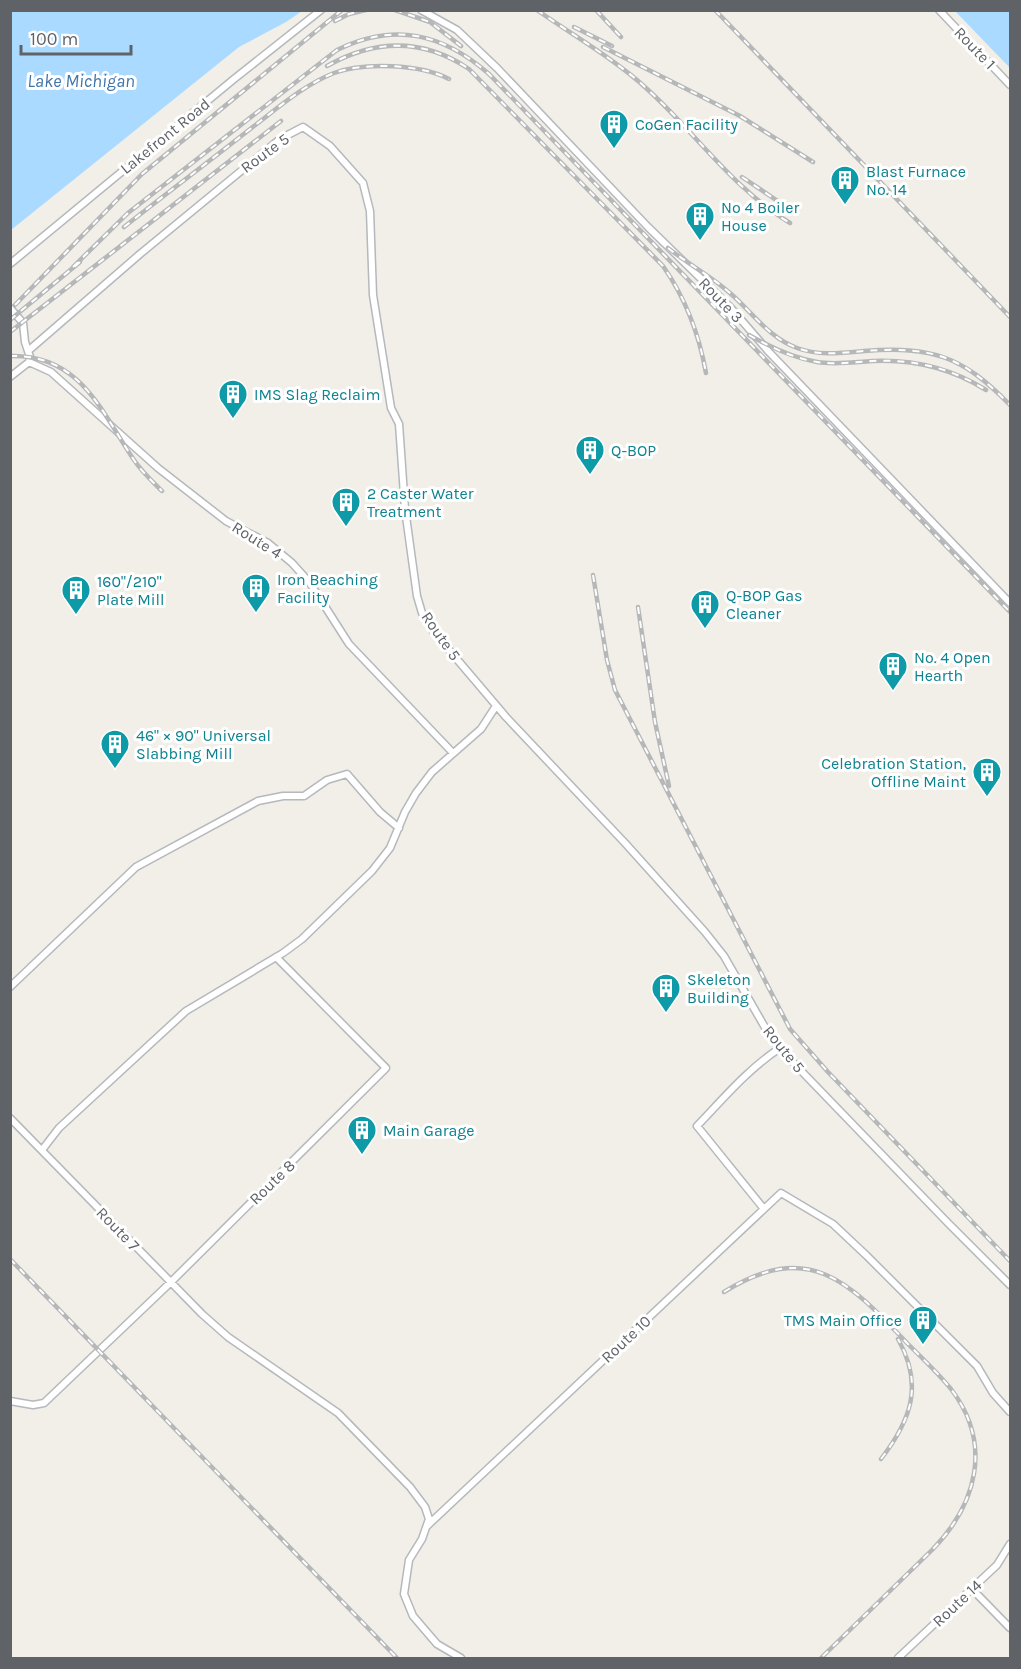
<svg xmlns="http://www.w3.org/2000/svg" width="1021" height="1669" font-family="Karla,sans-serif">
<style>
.water{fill:#aadaff}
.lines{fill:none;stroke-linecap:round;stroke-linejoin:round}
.minor-casing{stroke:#b5b8bc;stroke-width:9}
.minor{stroke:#fff;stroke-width:6}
.rail-casing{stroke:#b6b7b8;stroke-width:4.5}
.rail{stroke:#fff;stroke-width:2;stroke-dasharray:7;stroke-linecap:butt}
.labels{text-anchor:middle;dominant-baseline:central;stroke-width:6;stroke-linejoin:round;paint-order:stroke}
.street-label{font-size:16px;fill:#5f6368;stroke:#fff}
.culture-label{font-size:16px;fill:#0d838f;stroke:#fff;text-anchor:start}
.water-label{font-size:18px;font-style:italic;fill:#4174aa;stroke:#fff}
</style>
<rect width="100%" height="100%" fill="#f1efe8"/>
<path class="water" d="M11 10H302V11L286 22 239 47 11 230Z
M955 11H1010V68Z"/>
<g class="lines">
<g class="minor-casing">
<path id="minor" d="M421 10 457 30 497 68 648 227 730 307 769 352 1010 603
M939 10 1010 85
M10 264 234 79 321 10
M10 308 23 323 25 342 30 357 29 362 10 377
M28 351 140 254 280 139 303 127 330 146 363 183 370 211 373 295 391 408 399 424 405 509 417 596 422 613 433 631 506 717 625 843 705 932 724 956 771 1038 783 1052 948 1223 1010 1285
M29 362 51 372 158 468 226 521 268 543 292 563 310 583 349 644 453 753
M10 987 136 867 258 801 283 796H304L327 780 347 774 380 812 399 828
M10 1118 202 1314 228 1337 338 1413 410 1487 425 1507 429 1519 422 1539 409 1560 404 1594 413 1616 437 1644 461 1658
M42 1150 59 1128 186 1011 283 953 302 939 372 871 390 848 405 812 416 793 432 772 481 729 496 706
M764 1209 697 1126C723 1099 748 1069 780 1048
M10 1401 33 1405 44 1403 170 1283 386 1068 276 957
M427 1526 781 1193 833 1224 867 1256 977 1366 993 1393 1010 1412
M972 1589 1010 1628
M898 1658 997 1565 1010 1544"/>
</g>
<use href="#minor" class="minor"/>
<g class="rail-casing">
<path id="rail" d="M395 10 430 22 461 46
M537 10C571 34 616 60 646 88 695 132 733 189 790 223
M596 10 621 37
M715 10 1010 317
M335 21 349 14 366 10
M574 27 612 46
M603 47 740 116 813 162
M327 66C375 39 423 38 469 69L663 266C686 299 699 334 706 373
M742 177 791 210
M124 227C167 193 211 160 254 126 279 107 304 85 334 73 364 62 421 64 449 79
M668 248C688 264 711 276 730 293 752 312 769 338 797 348 818 356 842 353 864 351 933 346 962 356 1010 405
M73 267 128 213 337 50C394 22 442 33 489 74L1010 612
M15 305 142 174 342 10
M10 320 80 262
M10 332 281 121
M749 335C770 347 793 358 817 362 835 365 854 362 872 361 914 359 951 368 986 390
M10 356C80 354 101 411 134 460 142 472 152 481 162 491
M593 575 607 660 615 690 790 1029 828 1072 1010 1261
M638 607 655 722 669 786
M10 1259 397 1658
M724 1292C809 1239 849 1282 907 1343 922 1358 938 1373 951 1389 993 1444 977 1504 932 1550L821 1658
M881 1459C911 1420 924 1385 898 1339"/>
</g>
<use href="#rail" class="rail"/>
</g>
<defs>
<g id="building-pin" transform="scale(1.5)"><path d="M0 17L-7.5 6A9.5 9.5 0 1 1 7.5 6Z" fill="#0f9aa8" stroke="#fff"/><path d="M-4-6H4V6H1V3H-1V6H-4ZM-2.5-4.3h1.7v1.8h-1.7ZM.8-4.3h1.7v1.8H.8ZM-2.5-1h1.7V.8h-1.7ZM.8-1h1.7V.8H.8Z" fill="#fff"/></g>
</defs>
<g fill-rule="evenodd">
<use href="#building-pin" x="614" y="124"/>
<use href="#building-pin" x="845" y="180"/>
<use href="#building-pin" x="700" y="216"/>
<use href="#building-pin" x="233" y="394"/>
<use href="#building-pin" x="590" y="450"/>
<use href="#building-pin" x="346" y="502"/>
<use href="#building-pin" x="256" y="588"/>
<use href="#building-pin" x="76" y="590"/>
<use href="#building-pin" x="705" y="604"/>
<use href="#building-pin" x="893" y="666"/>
<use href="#building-pin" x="115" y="744"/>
<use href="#building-pin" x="987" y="772"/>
<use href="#building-pin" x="666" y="988"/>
<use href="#building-pin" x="362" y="1130"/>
<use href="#building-pin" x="923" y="1320"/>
</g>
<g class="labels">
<g class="street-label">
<text transform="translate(975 48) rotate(46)">Route 1</text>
<text transform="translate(165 136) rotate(-39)">Lakefront Road</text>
<text transform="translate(265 153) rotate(-36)">Route 5</text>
<text transform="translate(721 300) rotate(46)">Route 3</text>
<text transform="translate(257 540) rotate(32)">Route 4</text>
<text transform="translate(441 636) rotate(55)">Route 5</text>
<text transform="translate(784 1049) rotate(51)">Route 5</text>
<text transform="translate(272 1182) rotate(-44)">Route 8</text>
<text transform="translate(118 1229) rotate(46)">Route 7</text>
<text transform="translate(626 1339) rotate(-43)">Route 10</text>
<text transform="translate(957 1603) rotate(-43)">Route 14</text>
</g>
<g class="culture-label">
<text x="635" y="124">CoGen Facility</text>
<text x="866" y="171">Blast Furnace<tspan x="866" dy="18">No. 14</tspan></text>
<text x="721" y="207">No 4 Boiler<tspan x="721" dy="18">House</tspan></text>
<text x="254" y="394">IMS Slag Reclaim</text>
<text x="611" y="450">Q-BOP</text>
<text x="367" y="493">2 Caster Water<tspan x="367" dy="18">Treatment</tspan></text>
<text x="277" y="579">Iron Beaching<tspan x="277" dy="18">Facility</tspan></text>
<text x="97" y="581">160"/210"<tspan x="97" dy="18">Plate Mill</tspan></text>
<text x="726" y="595">Q-BOP Gas<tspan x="726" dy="18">Cleaner</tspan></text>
<text x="914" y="657">No. 4 Open<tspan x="914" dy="18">Hearth</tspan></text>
<text x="136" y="735">46" × 90" Universal<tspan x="136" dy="18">Slabbing Mill</tspan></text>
<text x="966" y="763" text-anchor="end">Celebration Station,<tspan x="966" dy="18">Offline Maint</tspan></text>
<text x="687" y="979">Skeleton<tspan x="687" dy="18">Building</tspan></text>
<text x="383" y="1130">Main Garage</text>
<text x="902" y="1320" text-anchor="end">TMS Main Office</text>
</g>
<g class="water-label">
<text x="81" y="81">Lake Michigan</text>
</g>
</g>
<rect width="1021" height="1669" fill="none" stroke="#5f6368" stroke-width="24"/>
<path d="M21 45v9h110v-9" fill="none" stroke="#5f6368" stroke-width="3"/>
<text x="30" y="45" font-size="18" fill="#5f6368" stroke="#ffffff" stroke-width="4.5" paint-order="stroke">100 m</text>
</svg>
